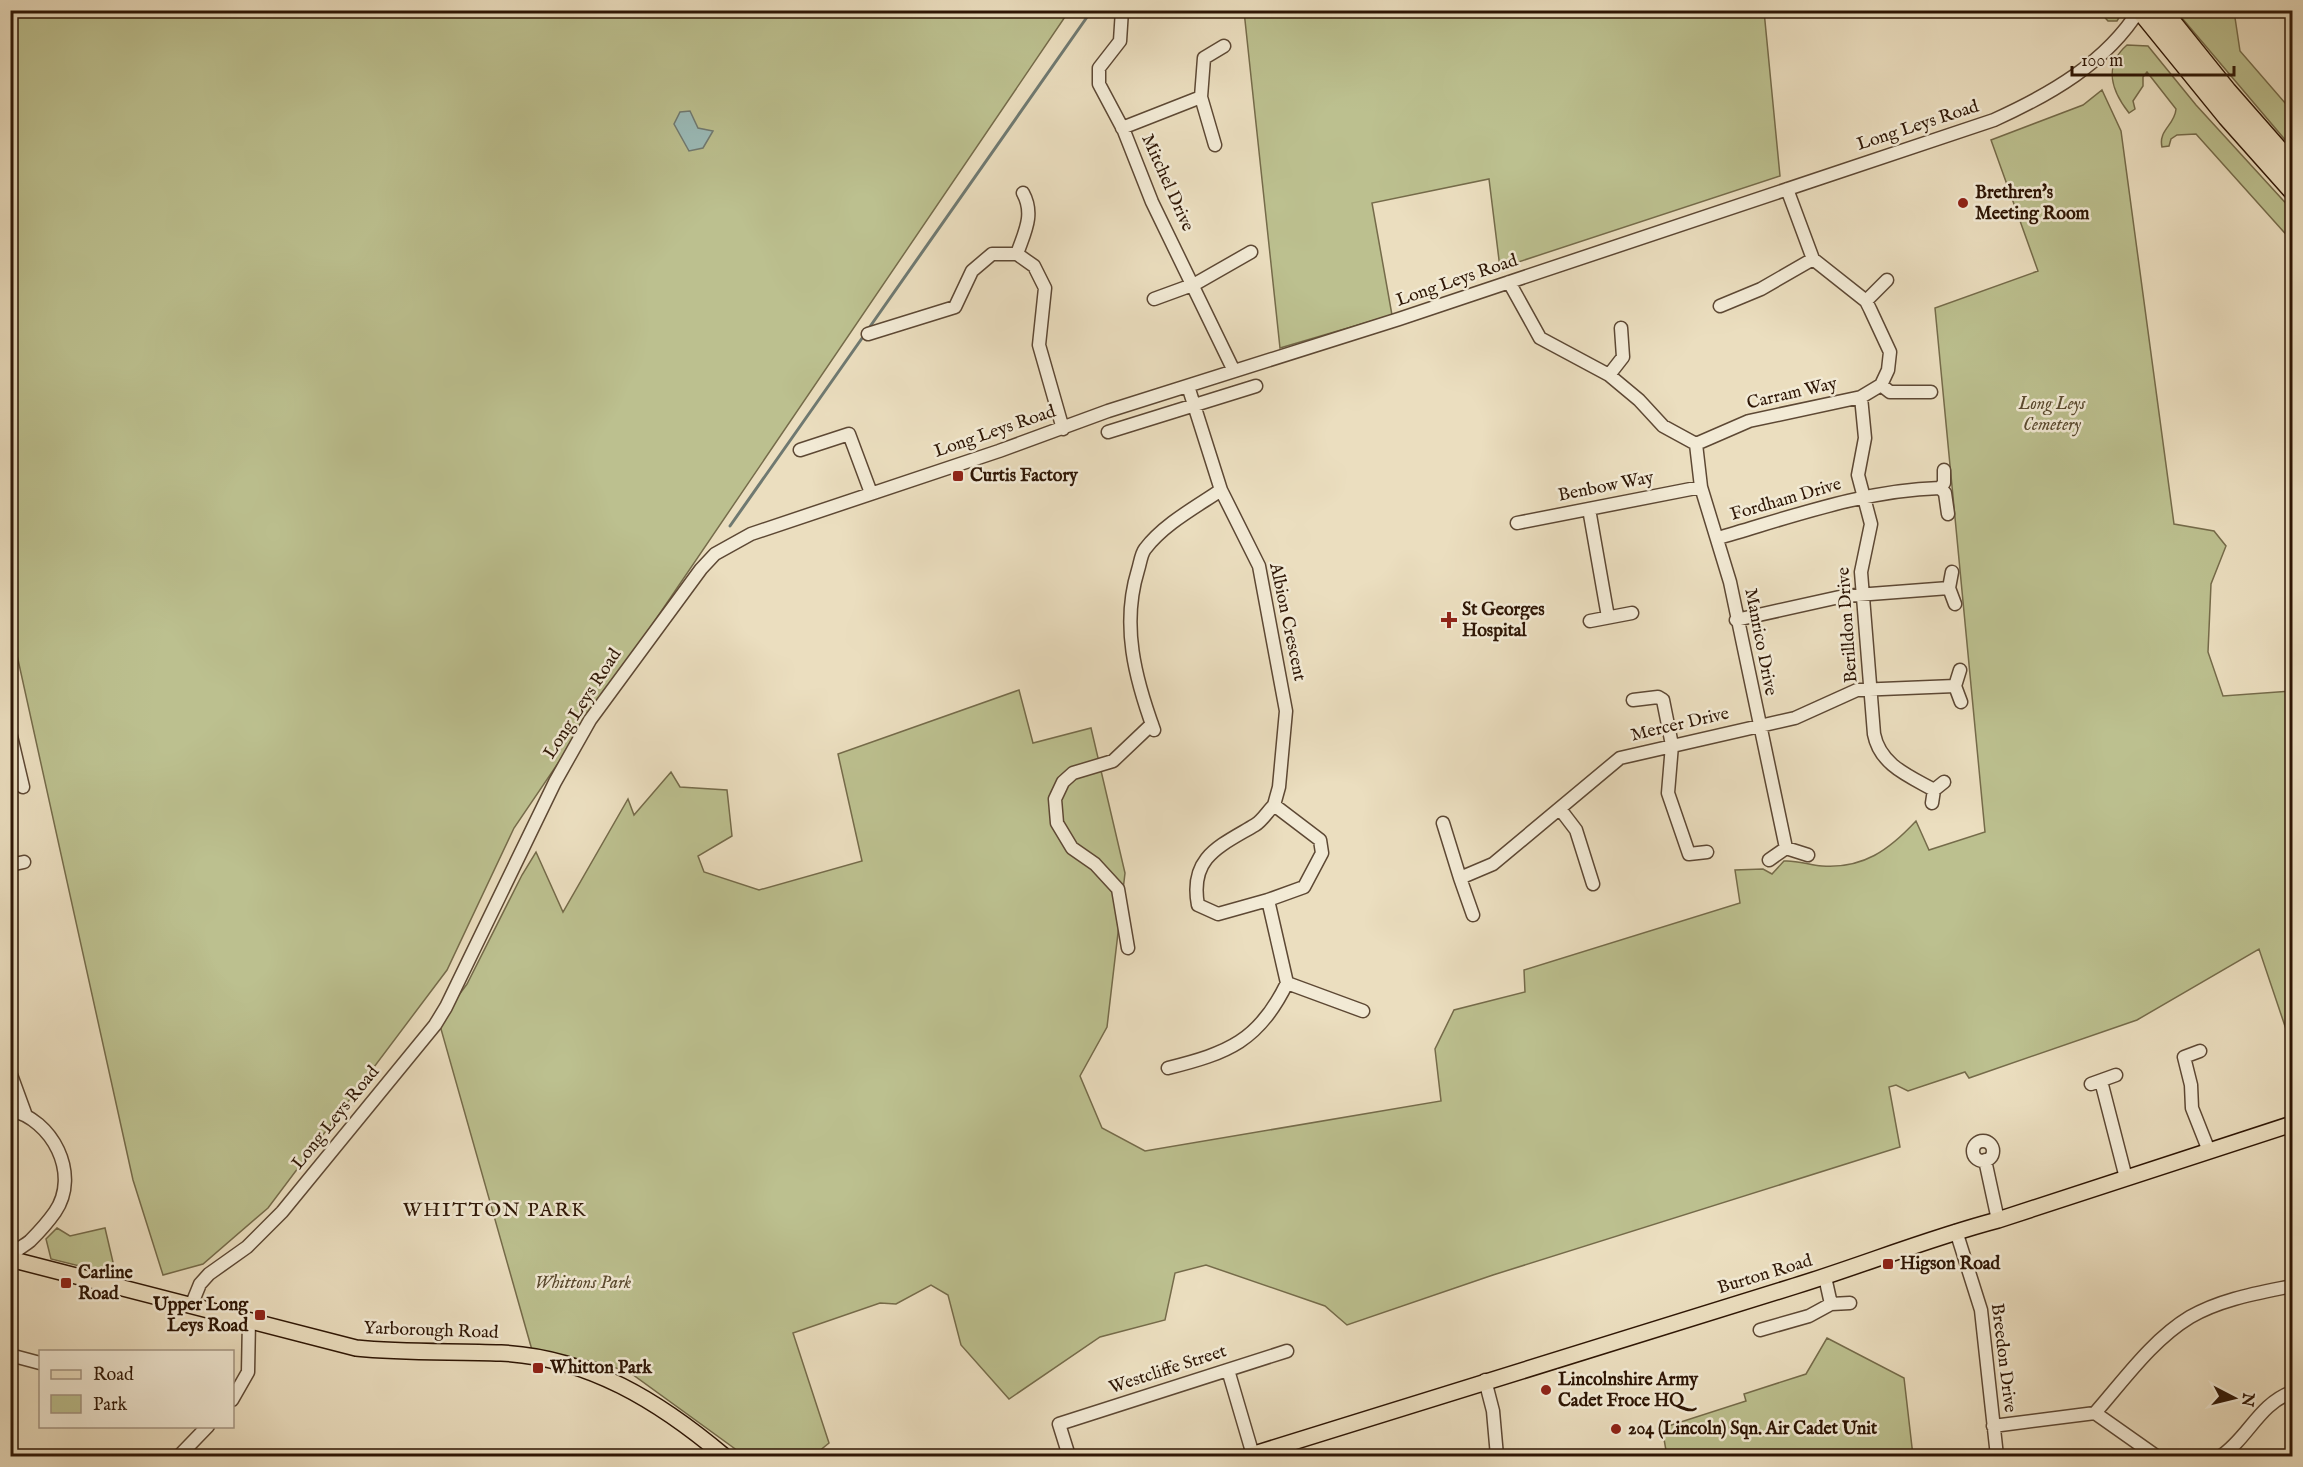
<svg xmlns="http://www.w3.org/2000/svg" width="2303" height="1467" font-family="'IM FELL English',serif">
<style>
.green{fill:#bcc08f;stroke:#756b4a;stroke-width:1.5}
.water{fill:#9abbb9;stroke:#6f7971;stroke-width:1.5}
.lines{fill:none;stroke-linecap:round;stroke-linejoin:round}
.stream{stroke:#6f7971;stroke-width:3}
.minor-casing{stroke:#5d4834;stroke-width:15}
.major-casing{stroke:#2e1605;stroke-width:18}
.highway-casing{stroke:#2e1605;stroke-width:21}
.minor{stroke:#f2ead5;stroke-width:12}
.major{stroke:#ebdebf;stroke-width:15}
.highway{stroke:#ebdebf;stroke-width:18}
.poi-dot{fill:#8f2418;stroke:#f2ead5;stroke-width:2}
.labels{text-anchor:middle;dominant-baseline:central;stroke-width:5;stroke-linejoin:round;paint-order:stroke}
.street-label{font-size:18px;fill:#2e1605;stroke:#f2ead5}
.poi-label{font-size:18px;font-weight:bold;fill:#2e1605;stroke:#f2ead5;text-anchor:start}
.park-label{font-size:18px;font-style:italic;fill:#59492e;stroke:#f2ead5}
.neighbourhood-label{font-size:20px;letter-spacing:1.5px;fill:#2e1605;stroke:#f2ead5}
</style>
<rect width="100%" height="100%" fill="#ebdebf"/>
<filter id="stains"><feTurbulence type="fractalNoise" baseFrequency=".00333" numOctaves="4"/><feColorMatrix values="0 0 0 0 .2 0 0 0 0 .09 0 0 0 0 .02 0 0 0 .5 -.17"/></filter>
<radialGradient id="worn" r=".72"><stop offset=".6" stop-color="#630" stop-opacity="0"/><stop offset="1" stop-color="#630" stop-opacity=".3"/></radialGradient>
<path class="green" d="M10 11H1069L514 828 447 970 268 1208 203 1264 163 1275 133 1180 11 628Z
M1244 11H1764L1780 176 1500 268 1489 179 1372 203 1392 315 1280 348Z
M2099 11H2120V16L2117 21H2108Z
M2176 11H2234L2240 51 2292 111V148Z
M2127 45 2148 46 2196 105 2292 210V241L2196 134 2177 135 2171 139 2169 146 2162 147C2158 130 2175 125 2176 109L2147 72 2143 77V86L2133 101 2135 109 2129 113C2111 90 2103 66 2127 45Z
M2102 90 2121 131 2174 524 2214 531 2226 546 2211 584 2208 652 2223 696 2292 691V1047L2259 949 2137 1020 1969 1078 1965 1072 1908 1091 1896 1085 1889 1087 1900 1147 1493 1275 1347 1325 1325 1306 1206 1265 1175 1273 1165 1320 1100 1337 1009 1399 961 1345 948 1295 931 1285 896 1304 880 1303 793 1333 829 1443 813 1456H745L629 1372 600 1363 532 1350 439 1022 467 984 522 875 536 852 563 912 628 799 634 815 671 772 680 787 727 790 732 836 698 856 704 872 759 890 862 861 838 754 1019 690 1033 743 1091 728 1125 873 1107 1027 1080 1076 1102 1128 1145 1151 1441 1101 1435 1049 1454 1010 1525 992 1524 970 1740 903 1735 870 1763 869 1772 874 1784 861C1797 860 1809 865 1822 866 1863 869 1889 850 1916 821L1929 850 1985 832 1935 308 2038 271 1991 140 2083 105Z
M57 1228 70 1236 105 1228 116 1275 51 1259 46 1239Z
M1827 1338 1904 1378 1913 1456H1667L1662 1428 1746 1401 1744 1394 1806 1374Z"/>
<path class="water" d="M690 111 698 128 713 131 703 148 689 151 674 124 680 112Z"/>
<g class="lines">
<path class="stream" d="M869 328 1092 10
M730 526 865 334"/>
<g class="minor-casing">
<path id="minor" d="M1122 10 1120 41 1099 68V84L1124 131 1152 202 1234 371
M1201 97 1204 58 1224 46
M1122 128 1201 97 1215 145
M1017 254C1024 233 1035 215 1023 193
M1509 282 1540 338 1609 375 1639 400 1663 426 1696 444 1749 421 1861 397 1881 385 1888 370 1890 352 1870 309 1866 301 1813 259 1787 189
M1154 299 1195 284 1251 252
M1866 301 1887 280
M1720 306 1761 289 1813 259
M868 334 955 307 972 271 992 254H1017L1034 266 1045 288 1039 345 1063 429
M1609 375 1623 357 1621 328
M1881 385 1890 392H1931
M1188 386 1221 490 1259 566 1286 711 1279 787 1274 805 1320 840 1322 853 1304 887 1268 900 1287 983 1363 1011
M1861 397 1865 438 1858 475 1871 524 1861 572 1874 734C1880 765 1909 776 1934 790
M1108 432 1256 386
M1696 444 1701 487 1730 582 1786 848
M800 450 849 434 871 493
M1940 488 1945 493 1948 514
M1940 488 1944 483V470
M1589 509 1608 617
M1517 523 1701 487
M1718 538C1791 517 1864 490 1940 488
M1952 572 1949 588 1955 604
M1736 620 1844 596 1949 588
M1590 621 1632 613
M1955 686 1961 702
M1955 686 1960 670
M1633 700 1658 697 1663 700 1672 745 1668 793 1689 854 1707 852
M1154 730C1135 678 1121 625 1138 570 1140 564 1141 554 1145 549 1164 524 1196 507 1221 490
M10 732 23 787
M1932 803 1934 790 1944 782
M1560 809 1576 830 1593 884
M1443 823 1460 878
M1769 860 1786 848 1808 855
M10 865 24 862
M1268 900 1218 914 1198 905C1189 857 1220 846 1255 825 1262 821 1268 811 1274 805
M1473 915 1460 878 1493 864 1620 758 1795 718 1857 690 1955 686
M1128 948 1118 889 1095 864 1072 848 1057 823 1055 799 1063 782 1073 773 1113 761 1152 724
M2200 1051 2184 1057 2191 1085 2192 1108 2209 1151
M1168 1068C1228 1053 1259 1041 1287 983
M10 1072 25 1113
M2101 1081 2126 1178
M2091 1084 2116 1075
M10 1110C52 1119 81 1174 55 1212 48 1222 39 1232 30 1241 23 1247 15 1249 10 1259
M1973 1151a10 10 0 1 1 20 0a10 10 0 1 1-20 0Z
M1985 1160 1998 1220
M1956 1231 1981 1310 1997 1456
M1831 1304 1850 1303
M191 1306 200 1284 209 1274 247 1247 282 1212 435 1025 446 1007 555 782 590 720 701 569 715 554 751 534 999 451 1108 411 1399 319 1994 120C2049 95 2106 63 2139 10
M1760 1330 1809 1316 1831 1304 1825 1277
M10 1355 40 1363
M1228 1370 1253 1455
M1485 1380 1493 1411 1497 1456
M232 1400 248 1372 249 1320
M2095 1413C2124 1380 2152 1340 2190 1317 2221 1299 2258 1293 2292 1286
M2095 1413 2156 1456
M1993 1426 2095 1413
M179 1456 208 1426
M1069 1456 1059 1424 1287 1351
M2221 1456C2248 1438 2259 1404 2292 1392"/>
</g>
<g class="major-casing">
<path id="major" d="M10 1259 356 1348C404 1353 452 1351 501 1353 588 1357 660 1402 724 1456
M1248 1456C1430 1399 1612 1342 1795 1286 1863 1265 1929 1238 1998 1220L2292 1124"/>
</g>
<g class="highway-casing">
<path id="highway" d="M2140 10 2227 117 2292 190
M2162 10 2227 91 2292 165"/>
</g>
<use href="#minor" class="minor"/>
<use href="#major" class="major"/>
<use href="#highway" class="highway"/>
</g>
<g class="poi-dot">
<circle cx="1963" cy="203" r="6"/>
<rect x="952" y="470" width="12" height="12" rx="3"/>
<path d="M1446 611h6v6h6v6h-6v6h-6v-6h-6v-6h6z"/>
<rect x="1882" y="1258" width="12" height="12" rx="3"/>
<rect x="60" y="1277" width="12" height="12" rx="3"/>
<rect x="254" y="1309" width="12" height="12" rx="3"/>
<rect x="532" y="1362" width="12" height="12" rx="3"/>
<circle cx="1546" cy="1390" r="6"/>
<circle cx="1616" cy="1429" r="6"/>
</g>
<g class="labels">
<g class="street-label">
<text transform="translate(1918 126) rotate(-18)">Long Leys Road</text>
<text transform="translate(1167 183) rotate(66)">Mitchel Drive</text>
<text transform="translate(1457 281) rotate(-19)">Long Leys Road</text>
<text transform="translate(1792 394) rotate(-13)">Carram Way</text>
<text transform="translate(995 432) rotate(-19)">Long Leys Road</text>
<text transform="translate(1606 487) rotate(-11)">Benbow Way</text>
<text transform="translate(1786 500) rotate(-16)">Fordham Drive</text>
<text transform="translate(1287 622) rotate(78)">Albion Crescent</text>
<text transform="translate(1848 625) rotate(-94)">Berilldon Drive</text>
<text transform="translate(1760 642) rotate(79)">Manrico Drive</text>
<text transform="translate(583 704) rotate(-57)">Long Leys Road</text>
<text transform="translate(1680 725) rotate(-13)">Mercer Drive</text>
<text transform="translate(336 1118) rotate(-51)">Long Leys Road</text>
<text transform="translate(1765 1275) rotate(-17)">Burton Road</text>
<text transform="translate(431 1331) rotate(2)">Yarborough Road</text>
<text transform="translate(2003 1358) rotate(83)">Breedon Drive</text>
<text transform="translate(1168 1370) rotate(-18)">Westcliffe Street</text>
</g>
<g class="poi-label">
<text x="1975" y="193">Brethren's<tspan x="1975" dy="21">Meeting Room</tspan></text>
<text x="970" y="476">Curtis Factory</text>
<text x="1462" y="610">St Georges<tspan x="1462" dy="21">Hospital</tspan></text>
<text x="1900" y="1264">Higson Road</text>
<text x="78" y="1273">Carline<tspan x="78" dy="21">Road</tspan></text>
<text x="248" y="1305" text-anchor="end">Upper Long<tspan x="248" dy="21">Leys Road</tspan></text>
<text x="550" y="1368">Whitton Park</text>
<text x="1558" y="1380">Lincolnshire Army<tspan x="1558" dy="21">Cadet Froce HQ</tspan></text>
<text x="1628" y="1429">204 (Lincoln) Sqn. Air Cadet Unit</text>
</g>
<g class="park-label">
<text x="2052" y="404">Long Leys<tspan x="2052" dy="21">Cemetery</tspan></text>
<text x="583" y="1283">Whittons Park</text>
</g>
<g class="neighbourhood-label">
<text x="495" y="1210">WHITTON PARK</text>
</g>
</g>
<rect width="2303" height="1467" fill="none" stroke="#ebdebf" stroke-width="36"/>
<rect x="12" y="12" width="2279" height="1443" fill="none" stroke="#2e1605" stroke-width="3"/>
<rect x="18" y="18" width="2267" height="1431" fill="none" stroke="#2e1605" stroke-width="1.5"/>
<rect x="39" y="1350" width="195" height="78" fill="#f2ead5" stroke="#a49582" stroke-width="1.5"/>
<rect x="51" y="1370" width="30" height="9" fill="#ebdebf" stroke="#a49582" stroke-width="1.5"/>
<text x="93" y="1380" font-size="18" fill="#2e1605">Road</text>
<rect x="51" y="1395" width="30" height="18" fill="#bcc08f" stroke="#a49582" stroke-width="1.5"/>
<text x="93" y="1410" font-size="18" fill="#2e1605">Park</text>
<g transform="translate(2234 1398) rotate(97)" stroke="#f2ead5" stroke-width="4.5" paint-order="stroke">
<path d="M0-4.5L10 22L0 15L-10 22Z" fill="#2e1605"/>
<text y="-9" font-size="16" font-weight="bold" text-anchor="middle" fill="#2e1605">N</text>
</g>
<path d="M2072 66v9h162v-9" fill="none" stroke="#2e1605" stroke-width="3"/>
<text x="2081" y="66" font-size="18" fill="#2e1605" stroke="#f2ead5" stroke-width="4.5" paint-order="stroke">100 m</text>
<rect width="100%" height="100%" filter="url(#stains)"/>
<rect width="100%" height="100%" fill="url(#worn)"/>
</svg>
